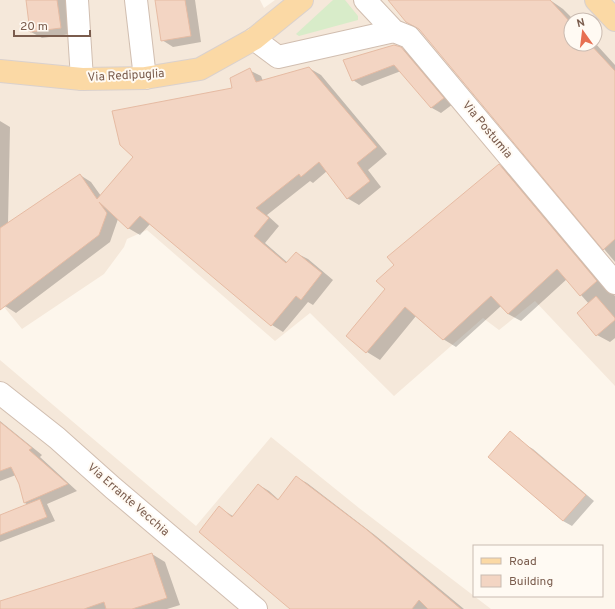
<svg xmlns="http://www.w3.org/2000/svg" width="615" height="609" font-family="Overpass,sans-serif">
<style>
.residential{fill:#f5e8da;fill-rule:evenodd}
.green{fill:#d8ecc9}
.shadow{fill:#0003}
.building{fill:#f3d5c3;stroke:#e6bba3}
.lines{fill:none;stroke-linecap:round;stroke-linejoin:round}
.minor-casing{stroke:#d1beb0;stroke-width:24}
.major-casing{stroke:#dad1cd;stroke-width:24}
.minor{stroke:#fff;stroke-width:22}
.major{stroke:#fbd9a5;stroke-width:22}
.labels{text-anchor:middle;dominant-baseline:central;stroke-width:4;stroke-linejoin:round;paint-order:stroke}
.street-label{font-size:12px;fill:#7a5c4d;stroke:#fffaf3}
</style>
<rect width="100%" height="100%" fill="#fdf6ec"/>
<path class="residential" d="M0 0H260L264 8 275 0H615V386L535 301 499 330 483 318 394 396 310 313 275 341 147 230 127 239 124 247 104 274 22 329 0 302ZM571 20H595V44H571Z
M0 360 196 526 271 437 359 508 491 609H0Z"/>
<path class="green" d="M333 0H345L358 16V20L299 36 296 34Z"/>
<path class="shadow" d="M27 0H66L71 34 42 38 31 32Z
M156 0H195L201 42 173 47 162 40Z
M389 0H550L563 9 574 20H571V44L595 43 615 65V262L420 29Z
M401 48 411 54 453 104 441 113 432 108 401 71 362 86 353 80Z
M309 68 321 75 387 154 368 170 381 187 359 205 347 198 327 171 313 183 310 181 267 215 279 226 265 243 288 263 296 253 308 259 333 280 313 305 308 302 283 332 272 325 150 224 140 235 128 228 118 219 110 242 16 313 5 306 0 300V121L10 127 8 224 80 175 91 182 101 196 233 88 249 70 261 76 263 81Z
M499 165 512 172 615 296V338L610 342 597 335 589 304 567 279 521 321 508 314 501 306 456 347 443 339 416 316 380 360 367 352 347 336 386 289 396 265Z
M0 421 42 455 40 457 77 491 47 504 55 521 0 542V516L28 505 25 503 20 484 16 475 0 481Z
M510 433 519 438 524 444 533 449 594 501 572 526 563 521 489 457Z
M296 477 307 483 376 536 464 609H291L219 508 233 516 259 485 269 491 279 500Z
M152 554 165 562 180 605 167 609H8Z"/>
<path class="building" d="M26 0H57L61 28 30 32Z
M155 0H185L191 36 161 41Z
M388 0H550L571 23V44H590L615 71V239L603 250 419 29 406 22Z
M394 45 401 47 444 98 431 108 394 65 352 81 343 60Z
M309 67 377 147 357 163 370 181 347 199 319 162 301 177 299 174 256 208 269 218 254 236 286 263 296 252 322 273 301 300 296 296 271 326 140 216 128 229 99 202 107 213 99 235 0 310V228L80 174 97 199 133 157 120 145 112 111 232 88 230 78 250 68 256 82Z
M499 164 597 281 580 296 557 269 508 314 491 296 443 340 405 307 366 353 346 336 385 289 376 281 394 265 387 257Z
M596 296 615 318V320L596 336 577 313Z
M0 422 32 448 29 450 68 484 24 503 19 484 11 467 0 471Z
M510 431 586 495 563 521 488 457Z
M296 476 366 529 461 609H428L419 600 412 609H290L199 532 219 506 232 517 258 484 278 500Z
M40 499 47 517 0 535V515Z
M152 553 167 598 132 609H106L104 602 84 609H0V601Z"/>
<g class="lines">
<g class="minor-casing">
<path id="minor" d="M77 0 82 79
M136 0 145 78
M365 0 394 31 409 37 615 283
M254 39 278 57 394 31
M0 393 57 438 113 488 256 609"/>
</g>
<g class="major-casing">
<path id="major" d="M596 0 615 20
M0 71 82 79 145 78 200 69 254 39 302 0"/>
</g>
<use href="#minor" class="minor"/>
<use href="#major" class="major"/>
</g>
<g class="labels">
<g class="street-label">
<text transform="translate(126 76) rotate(-3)">Via Redipuglia</text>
<text transform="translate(487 130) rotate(50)">Via Postumia</text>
<text transform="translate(128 500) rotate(41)">Via Errante Vecchia</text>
</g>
</g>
<rect x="473" y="545" width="130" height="52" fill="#fffaf3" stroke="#cabbb1"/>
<rect x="481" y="558" width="20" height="6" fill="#fbd9a5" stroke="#cabbb1"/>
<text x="509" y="565" font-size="12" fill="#7a5c4d">Road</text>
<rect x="481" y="575" width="20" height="12" fill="#f3d5c3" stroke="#cabbb1"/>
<text x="509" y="585" font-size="12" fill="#7a5c4d">Building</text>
<g transform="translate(583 32) rotate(346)"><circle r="19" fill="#fffaf3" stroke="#cabbb1"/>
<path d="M0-3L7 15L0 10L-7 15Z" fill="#e76f51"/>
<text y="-6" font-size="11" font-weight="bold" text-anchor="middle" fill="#7a5c4d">N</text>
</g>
<path d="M14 30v6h76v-6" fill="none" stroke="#7a5c4d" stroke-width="2"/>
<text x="20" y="30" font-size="12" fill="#7a5c4d" stroke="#fffaf3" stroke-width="3" paint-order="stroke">20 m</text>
</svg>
